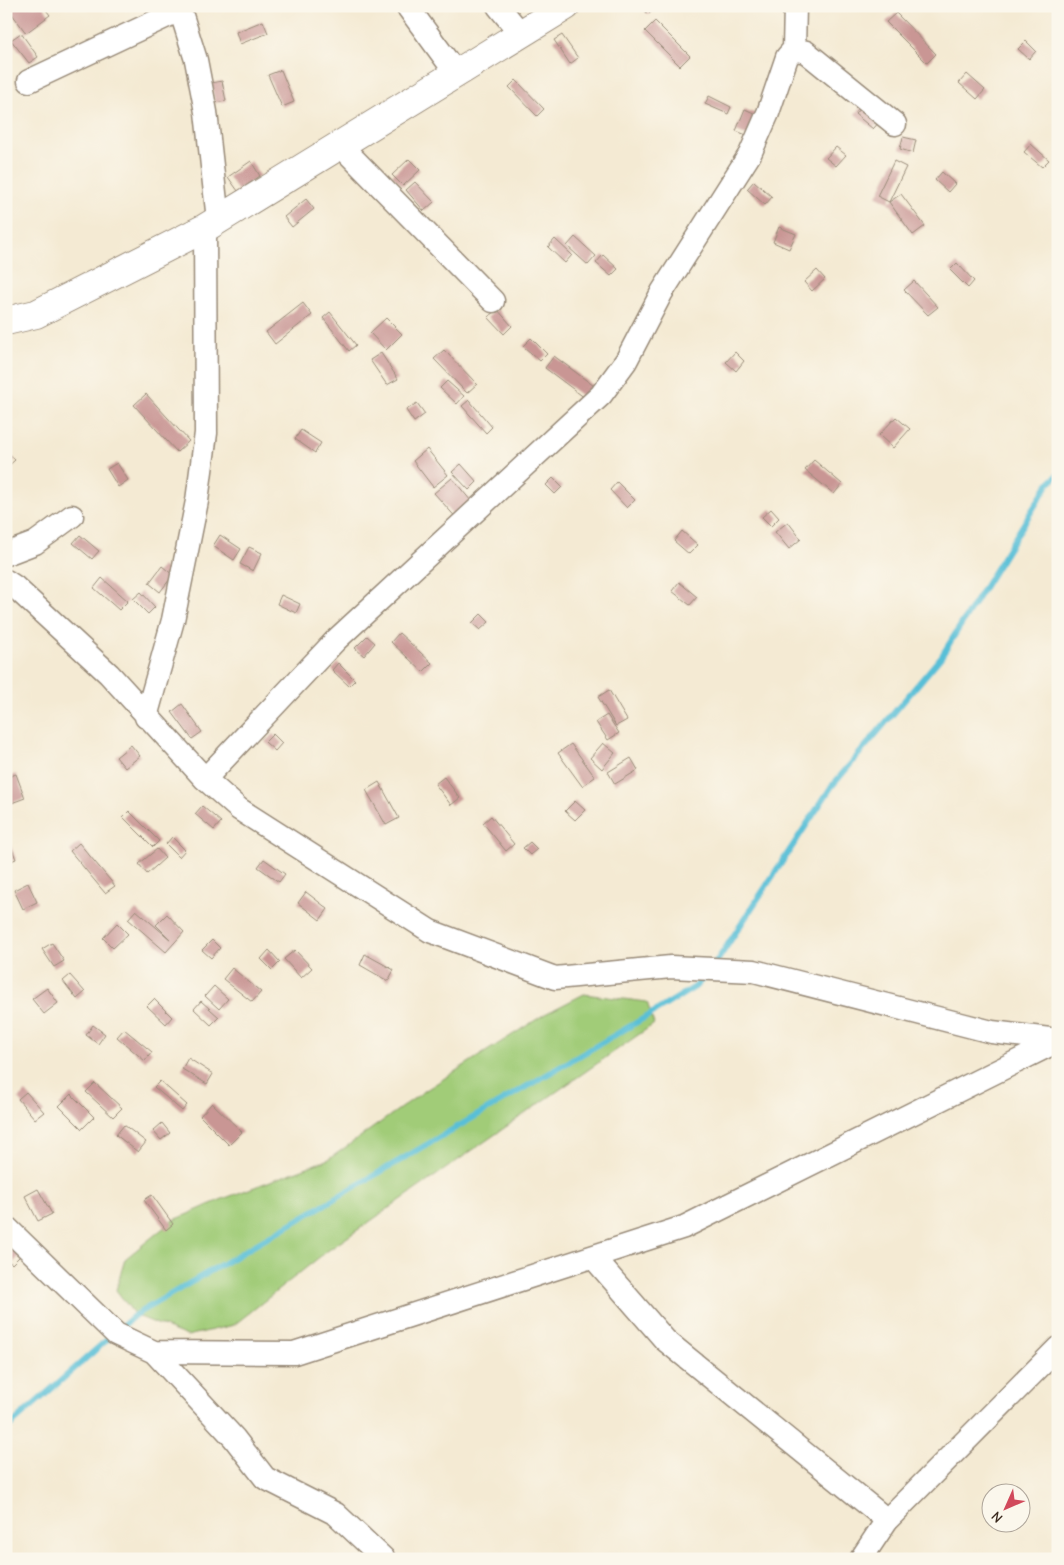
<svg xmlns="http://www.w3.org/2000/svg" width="1064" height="1565" font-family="'Comic Neue',sans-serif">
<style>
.green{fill:#a1cc78;stroke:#6e7b4b}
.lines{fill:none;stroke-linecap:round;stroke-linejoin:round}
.stream{stroke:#59bfd7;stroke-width:6}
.building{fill:#c99694}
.minor-casing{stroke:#988a78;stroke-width:25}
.tertiary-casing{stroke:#988a78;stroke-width:30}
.minor{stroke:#fff;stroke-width:22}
.tertiary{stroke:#fff;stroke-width:28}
</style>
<rect width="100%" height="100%" fill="#fbf7ec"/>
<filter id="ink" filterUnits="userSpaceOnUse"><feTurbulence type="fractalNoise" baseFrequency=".02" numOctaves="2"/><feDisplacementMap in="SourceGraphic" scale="10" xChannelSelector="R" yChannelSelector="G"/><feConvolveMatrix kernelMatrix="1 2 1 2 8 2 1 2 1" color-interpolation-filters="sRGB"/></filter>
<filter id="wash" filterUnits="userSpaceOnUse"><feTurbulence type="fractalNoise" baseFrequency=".0096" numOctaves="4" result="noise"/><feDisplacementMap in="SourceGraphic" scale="20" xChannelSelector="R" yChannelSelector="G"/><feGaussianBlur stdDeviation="1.12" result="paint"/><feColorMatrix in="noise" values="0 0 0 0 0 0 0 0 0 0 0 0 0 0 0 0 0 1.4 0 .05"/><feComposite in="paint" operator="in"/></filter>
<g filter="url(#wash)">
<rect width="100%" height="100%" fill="#f4ead3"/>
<path class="green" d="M584 994 647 1002 654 1024 326 1252 234 1325 187 1336 135 1315 116 1290 125 1259 172 1221 220 1200 329 1159 426 1090 545 1014Z"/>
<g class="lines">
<path class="stream" d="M715 964 832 786 941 657 1049 483 1058 475
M6 1429 135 1315 651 1014 695 987 707 974"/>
</g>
<g id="blocks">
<path class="building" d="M9 6H43L50 15 26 33 7 7Z
M640 6H652L654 8 648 14Z
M896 13 936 54 927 63 886 22Z
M263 21 268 33 240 44 236 32Z
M655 21 690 56 680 66 645 31Z
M21 33 38 57 29 63 11 40Z
M562 35 578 58 570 64 554 40Z
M1026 41 1036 51 1029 59 1018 49Z
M281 70 294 102 282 107 268 75Z
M967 74 985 90 977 99 959 83Z
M516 80 544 109 537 116 509 87Z
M222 81 226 101 215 103 211 83Z
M709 96 731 107 728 114 705 104Z
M863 104 881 120 873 129 855 114Z
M745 109 758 115 749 136 736 131Z
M903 137 916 140 913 153 900 149Z
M1031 144 1049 160 1042 167 1024 152Z
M836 147 846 155 836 166 826 158Z
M409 159 420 170 403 186 392 175Z
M251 161 260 176 238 191 228 177Z
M894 161 906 167 889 202 877 196Z
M942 172 955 184 948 192 935 180Z
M754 181 772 197 765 205 747 189Z
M415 182 434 202 424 211 406 190Z
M901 194 925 226 913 235 889 202Z
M306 199 314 209 292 227 284 217Z
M779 227 796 234 789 249 773 242Z
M575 237 596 256 588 265 567 246Z
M555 239 572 255 565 263 548 247Z
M603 255 618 269 611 276 596 263Z
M957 263 974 281 968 288 950 270Z
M817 270 825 279 812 291 804 282Z
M914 281 938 307 928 315 904 290Z
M303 303 312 315 275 344 266 332Z
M497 309 512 326 504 334 488 317Z
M330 312 356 345 349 351 323 318Z
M386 318 402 334 386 350 370 333Z
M531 338 547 354 540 361 523 346Z
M444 350 477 384 467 393 434 359Z
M735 352 744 361 736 371 726 362Z
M381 353 398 379 387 385 370 360Z
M554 356 594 386 585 398 545 368Z
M447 381 464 396 457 404 440 388Z
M146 394 189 441 177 452 134 405Z
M469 400 492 427 486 433 462 406Z
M417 403 425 414 414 422 406 410Z
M896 417 910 429 893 448 879 435Z
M301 430 321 443 315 453 295 439Z
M427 449 448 475 433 487 413 461Z
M6 450 15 460 6 468Z
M814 460 842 484 834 494 805 470Z
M117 463 128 480 118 487 107 469Z
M461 464 477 482 469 490 452 472Z
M452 478 476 507 459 521 434 493Z
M553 478 562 487 555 494 546 485Z
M617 482 635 500 627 508 610 490Z
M771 509 779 518 771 526 762 517Z
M788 522 801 539 789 549 775 532Z
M682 531 698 545 689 554 674 541Z
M80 535 99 551 92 559 73 543Z
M220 535 241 549 234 560 213 546Z
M249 547 262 553 253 571 240 564Z
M162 566 173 575 160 592 149 583Z
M102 578 128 601 119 610 94 588Z
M679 582 697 597 690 605 672 591Z
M141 592 155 607 148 614 133 599Z
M281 595 300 604 296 613 277 604Z
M481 614 489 622 480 630 472 623Z
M399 633 432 663 423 672 391 642Z
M367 636 375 643 364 656 355 648Z
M338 663 355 680 349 686 332 670Z
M609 690 627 720 616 726 598 697Z
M182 704 202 732 192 739 172 712Z
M607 715 619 733 608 740 596 722Z
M273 734 282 743 275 751 265 742Z
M603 743 615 753 602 769 590 758Z
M571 744 595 777 582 786 558 753Z
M131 745 140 756 125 768 116 757Z
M631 758 638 770 615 784 608 772Z
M16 774 25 798 6 805V778Z
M444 777 460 798 451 805 435 784Z
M379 782 399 818 386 825 366 790Z
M575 801 585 810 575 820 565 811Z
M202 806 221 822 214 830 195 814Z
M129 811 159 841 153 847 123 817Z
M491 816 514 844 506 851 483 823Z
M6 834 16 859 6 863Z
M172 837 185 850 179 857 166 844Z
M530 842 537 849 530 855 523 848Z
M79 843 115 886 105 893 70 851Z
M157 849 165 858 147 874 139 864Z
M264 859 285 874 279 882 258 867Z
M28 883 37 902 23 909 14 890Z
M306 892 328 909 320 920 298 903Z
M136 910 171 940 156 925 167 914 184 932 166 952 128 919Z
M117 923 128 934 113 948 103 938Z
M212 940 220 948 211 958 202 950Z
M52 943 64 961 54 967 42 949Z
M269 950 280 962 272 970 261 959Z
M295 950 312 968 301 978 284 959Z
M365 954 394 970 388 981 360 965Z
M232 968 261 992 252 1002 223 979Z
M70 975 85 992 77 999 63 981Z
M214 986 228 999 219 1009 205 996Z
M47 988 58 1003 44 1014 32 999Z
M154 999 172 1017 166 1024 147 1006Z
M201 1001 219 1017 211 1025 194 1009Z
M93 1025 105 1034 98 1044 86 1035Z
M124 1029 152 1052 145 1061 117 1037Z
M188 1058 213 1074 207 1084 182 1069Z
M160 1081 187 1105 182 1111 154 1087Z
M95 1083 122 1108 113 1117 86 1092Z
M26 1092 44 1112 35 1119 18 1099Z
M71 1094 94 1117 82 1129 59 1106Z
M212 1103 242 1132 229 1145 200 1116Z
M162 1123 170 1133 161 1140 153 1131Z
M124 1125 146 1142 138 1152 116 1135Z
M38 1189 52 1214 38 1221 25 1196Z
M152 1195 173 1224 166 1230 144 1200Z
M6 1242 20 1256 12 1264 6 1258Z"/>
</g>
</g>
<g filter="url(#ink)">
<use href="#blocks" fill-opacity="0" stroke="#988a78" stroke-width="1"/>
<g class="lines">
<g class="minor-casing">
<path id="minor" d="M179 6 196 60 206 112 218 220
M407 6 456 73
M498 6 521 34
M794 49 795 6
M29 81 180 10
M340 145 493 301
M6 554 35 543 72 516
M6 581 15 587 109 674 205 779 239 809 430 931 555 978 671 967 754 971 992 1032 1058 1040
M146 717 173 620 197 501 206 433 205 228
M205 779 336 640 601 395 626 361 662 292 750 154 768 113 787 57 794 49 806 52 895 124
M6 1227 116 1334 154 1352 294 1353 684 1227 1058 1041
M593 1257 665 1340 887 1520
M154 1352 234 1438 265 1478 336 1514 384 1559
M861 1559 887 1520 1058 1348"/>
</g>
<g class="tertiary-casing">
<path id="tertiary" d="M6 321 36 314 205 228 566 6"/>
</g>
<use href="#minor" class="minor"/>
<use href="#tertiary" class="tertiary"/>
</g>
</g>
<rect width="1064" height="1565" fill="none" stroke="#fbf7ec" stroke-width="25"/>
<g transform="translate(1006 1508) rotate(225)"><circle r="24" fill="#fbf7ec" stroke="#aea59a"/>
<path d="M0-4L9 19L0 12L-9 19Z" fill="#d1495b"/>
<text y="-8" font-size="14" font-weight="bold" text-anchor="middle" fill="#3b2a1e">N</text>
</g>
</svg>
